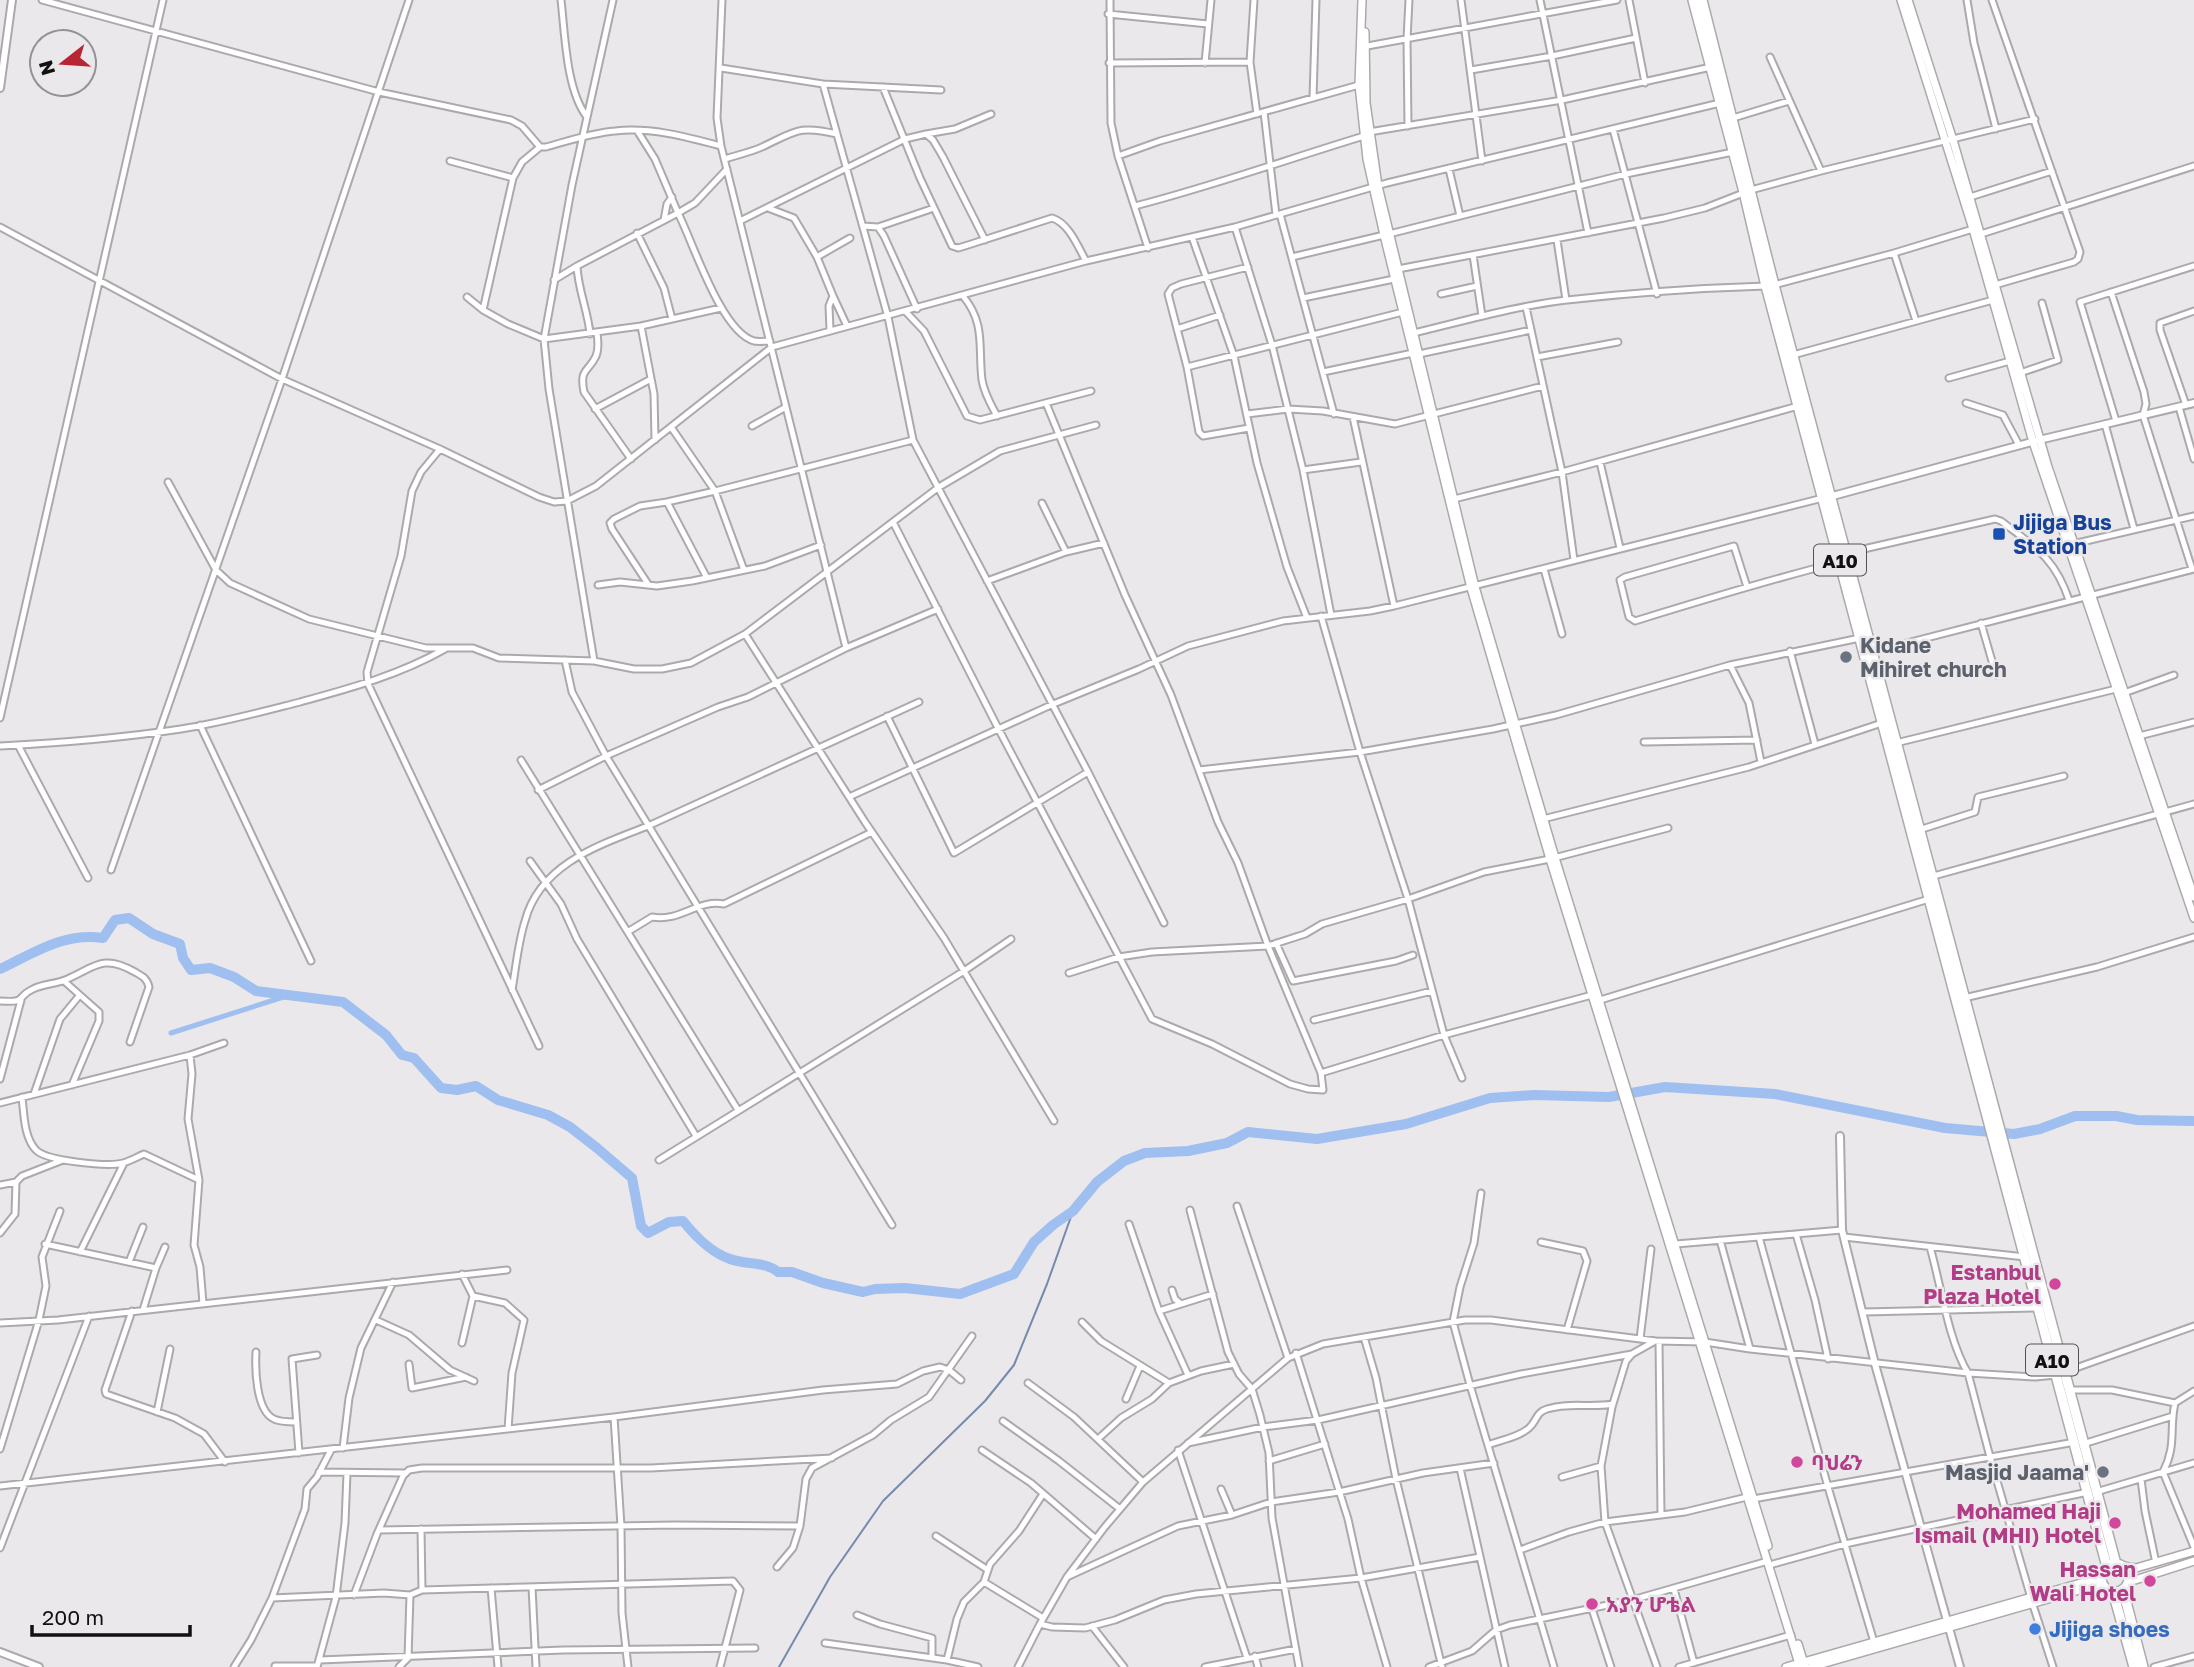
<svg xmlns="http://www.w3.org/2000/svg" width="2194" height="1667" font-family="'Golos Text','Noto Sans Ethiopic',sans-serif">
<style>
.lines{fill:none;stroke-linecap:round;stroke-linejoin:round}
.stream{stroke:#748bad;stroke-width:2}
.canal{stroke:#9ebff0;stroke-width:5}
.river{stroke:#9ebff0;stroke-width:10}
.minor-casing{stroke:#aca9ac;stroke-width:9}
.tertiary-casing{stroke:#aca9ac;stroke-width:10}
.secondary-casing{stroke:#aca9ac;stroke-width:10}
.trunk-casing{stroke:#aca9ac;stroke-width:12}
.minor{stroke:#fff;stroke-width:5}
.tertiary{stroke:#fff;stroke-width:6}
.secondary{stroke:#fff;stroke-width:7}
.trunk{stroke:#fff;stroke-width:9}
.transit-dot{fill:#1a4fb4;stroke:#ebe8eb;stroke-width:2.5}
.worship-dot{fill:#6b7280;stroke:#ebe8eb;stroke-width:2.5}
.hotel-dot{fill:#d1479c;stroke:#ebe8eb;stroke-width:2.5}
.shop-dot{fill:#3f7fe0;stroke:#ebe8eb;stroke-width:2.5}
.labels{text-anchor:middle;dominant-baseline:central;stroke-width:5;stroke-linejoin:round;paint-order:stroke}
.shield{fill:#ebe8eb;stroke:#535253;stroke-width:2}
.shield-label{font-size:19px;font-weight:bold;fill:#121112}
.transit-label{font-size:21px;font-weight:bold;fill:#164399;stroke:#ebe8eb;text-anchor:start}
.worship-label{font-size:21px;font-weight:bold;fill:#5b616d;stroke:#ebe8eb;text-anchor:start}
.hotel-label{font-size:21px;font-weight:bold;fill:#b23c85;stroke:#ebe8eb;text-anchor:end}
.shop-label{font-size:21px;font-weight:bold;fill:#366cbe;stroke:#ebe8eb;text-anchor:start}
</style>
<rect width="100%" height="100%" fill="#ebe8eb"/>
<g class="lines">
<path class="stream" d="M779 1667 830 1577 883 1501 985 1401 1014 1365 1047 1284 1073 1211"/>
<path class="canal" d="M171 1033 293 994"/>
<path class="river" d="M0 969C34 953 64 932 103 938L115 920 129 918 153 934 180 944 183 958 191 970 210 968 234 977 256 991 343 1002 386 1035 402 1055 414 1058 441 1088 457 1090 476 1086 498 1100 548 1115 570 1127 597 1148 632 1178 641 1226 648 1233 669 1222 683 1221C695 1236 712 1253 730 1259 746 1265 765 1261 778 1272H792L823 1283 863 1292 875 1289 905 1288 960 1294 1014 1274 1034 1242 1053 1225 1073 1211 1097 1182 1124 1161 1145 1153 1188 1151 1227 1143 1248 1132 1317 1139 1406 1124 1490 1098 1534 1095 1609 1097 1665 1087 1775 1094 1945 1128 2014 1134 2040 1129 2075 1116H2116L2137 1120 2194 1121"/>
<g class="minor-casing">
<path id="minor" d="M42 0 379 92 511 120 522 126 540 147H546C568 141 591 133 615 131 651 127 687 137 721 146
M561 0C565 34 566 90 587 117
M722 0 717 118 721 146 846 648
M1110 0 1111 123 1118 156 1148 248
M1254 0 1250 62 1257 114
M1461 0 1482 161
M1540 0 1588 233
M1629 0 1645 83
M1967 0 1974 43 1996 129
M1992 0 2080 252 2078 259 2074 262 1995 285
M1108 14 1208 24
M1362 47 1617 0
M1770 57 1821 171
M1109 63 1250 62
M1205 63 1211 0
M721 68 823 84 941 90
M1471 70 1552 56 1636 38
M823 84 888 317 913 440 1088 772 1164 923
M883 87 920 178 952 246 958 248 968 245 1052 218C1069 223 1078 247 1086 261
M1313 98 1316 0
M1264 112 1276 215
M1733 118 1789 101
M1408 126 1407 39 1409 0
M1613 129 1657 294
M1369 132 1562 100 1711 67
M926 134 955 129 991 114
M1118 156 1160 141 1359 85
M725 159C737 155 751 152 762 147 796 131 799 125 837 134
M450 161 513 178
M727 169 695 203 678 213C693 242 721 332 754 341 759 342 765 341 770 341
M1449 169 1460 216
M1970 197 2052 171
M1135 206C1213 186 1288 159 1364 136
M768 208 794 218 817 257 833 296 829 306 830 330
M1280 214 1334 414
M664 220 667 204 672 197
M740 221 905 139 926 134 933 140 943 157 985 240
M863 226 878 227 884 236 917 309
M0 227 282 379 440 449 539 497 554 502 567 501 596 486 772 347 1086 261 1235 227 1387 183 1720 103
M878 227 934 208
M1235 227 1272 345 1303 470 1331 615
M637 233 664 288 672 319
M1389 234 1626 174 1733 152
M1981 234 2194 166
M1192 237 1234 356 1257 463 1287 567 1307 618
M1557 240 1566 300
M1894 253 1916 321
M1473 255 1482 316
M817 257 850 238
M1292 257 1384 235
M1248 267 1181 284 1172 288 1168 294 1187 367 1199 432 1203 436 1249 428
M1398 269 1664 218 1705 208 1751 190 1821 171 2035 119
M554 280 577 266
M1774 285 1894 253 1973 229
M2111 292 2144 392 2146 404 2143 415 2192 569
M1441 294 1477 286
M833 296 847 326
M963 296C986 324 978 347 982 380 984 393 991 405 997 416
M467 297 483 310 508 324 544 339 641 326 721 308
M1303 298 1394 279
M1526 307 1562 472 1574 560
M483 310 513 178 522 162 540 147
M906 312 924 331 967 416 980 420 1091 391
M641 326 654 394 655 440
M1177 329 1220 315
M597 333C598 340 599 349 596 356 589 372 579 368 584 392L631 459
M1414 333C1464 321 1515 306 1567 300 1631 293 1701 288 1766 286
M590 334C588 311 578 290 577 266L678 213 655 159 638 132
M1419 354 1531 330
M1793 355 1993 300
M1537 357 1618 342
M1187 367 1403 312
M1323 372 1413 353
M2020 373 2058 360 2042 303
M1949 378 2010 361
M1046 403 1125 595 1171 695 1218 822 1238 863 1268 946 1321 1073
M1966 403 2003 415 2019 445
M2186 405 2160 330V323L2194 311
M2179 407 2194 459
M595 409 651 379
M1247 414 1288 409 1323 411 1395 424 1543 386
M1353 417 1394 606
M2116 421 2080 302 2194 266
M2105 424 2134 529
M752 426 786 407
M671 427 715 491 744 570
M440 449 421 472 412 491 401 556 367 672 368 684 539 1046
M1600 462 1620 548
M1303 470 1361 462
M168 482 216 570 230 583 309 619 426 648H473L499 658 594 661 634 669H662L691 663 745 634 939 487 1000 451 1096 425
M1454 499 1562 472 1798 406
M667 502 707 578
M1042 503 1066 552
M893 522 998 728 1152 1019 1212 1044 1290 1084 1308 1089 1323 1090 1321 1073 1444 1035 1592 995
M2073 544 2194 516
M1846 553 1995 519 2001 521C2035 547 2055 558 2069 600
M1544 569 1562 634
M987 581 1066 552 1104 543
M648 584 612 529 610 523 614 519 640 506 667 502 715 491 913 440
M598 585 620 582 657 586 692 581 765 566 821 545
M1747 587 1734 546 1625 577 1620 580 1629 617 1635 621C1703 600 1771 579 1840 562
M1321 616 1360 752 1408 899 1444 1035 1462 1078
M1981 623 1996 675
M745 634 865 822 944 938 1054 1121
M1790 651 1815 744
M1872 652 2194 569
M565 660 572 692 606 756 892 1225
M594 661 549 389 544 339 572 185 613 0
M1730 665 1749 703 1761 762
M2124 693 2174 675
M887 716 954 853 1088 772
M0 718 163 0
M200 725 311 961
M2139 736 2194 722
M1644 742 1757 740
M1896 743 2116 689
M18 745 88 878
M0 746C60 743 121 738 181 729 221 723 261 712 300 702 351 688 399 675 445 649
M521 760 738 1110
M1199 770 1360 752 1493 729 1556 715 1730 665 1860 638
M538 790 606 756 718 707 748 697 846 648 938 609
M849 797 1051 705 1139 669 1188 646 1283 621 1370 611 1394 606 1823 498
M1543 819 1749 767 1882 723
M1919 830 1975 812 1978 797 2064 776
M530 861 561 904 577 939 696 1136
M111 870 282 379 409 0
M1930 877 2194 804
M629 931 652 917C681 922 697 899 724 904L872 832
M1276 943 1293 981 1396 961 1413 955
M1069 973 1119 957 1152 952 1268 946 1305 934 1322 924 1408 899 1484 872 1550 859 1668 828
M64 981 99 1012V1021L72 1085
M512 990C516 967 518 943 525 921 540 864 599 845 648 826L919 702
M1964 998 2097 967 2194 937
M0 1001C29 1003 15 997 33 989 43 984 55 984 65 980 94 968 102 953 135 972 142 976 147 978 149 987L130 1042
M1597 1001 1929 899
M1314 1020 1432 991
M190 1055 192 1074 188 1119 199 1180 194 1245 200 1267 203 1303
M0 1079 21 1000
M34 1094 60 1019 79 996
M22 1097C24 1114 24 1138 36 1150 46 1161 108 1167 123 1163 130 1161 137 1157 144 1154L199 1180
M0 1103 190 1055 224 1043
M659 1160 964 971 1011 939
M0 1185 16 1182
M1481 1193 1474 1243 1460 1287 1453 1322 1470 1385 1554 1667
M1237 1206 1288 1358
M1190 1210 1228 1352 1239 1374 1252 1389 1260 1415 1269 1453 1272 1518 1299 1667
M1129 1224 1159 1311 1188 1375
M0 1233 15 1214 16 1182 22 1176 63 1160
M1796 1234 1815 1300 1828 1359
M1759 1237 1828 1487 1874 1642
M1844 1237 2025 1257
M1720 1240 1750 1349
M1541 1242 1583 1251 1587 1261 1567 1330
M45 1244 156 1268
M1676 1244 1842 1230
M1930 1247C1941 1285 1948 1340 1968 1373L1990 1457 2031 1598
M80 1252 124 1163
M129 1262 143 1227
M462 1274 473 1296 505 1303 524 1320 512 1373 508 1429
M1172 1290 1175 1299 1180 1303
M143 1310 156 1268 165 1247
M132 1311 105 1390 106 1394 175 1418 204 1434 225 1462
M1159 1311 1213 1294
M1864 1312 2038 1308
M376 1320 409 1335 450 1370 474 1381
M1082 1322 1101 1341 1169 1383
M0 1323 58 1320 507 1270
M1364 1337 1376 1378 1396 1479 1442 1667
M1640 1339 1651 1249
M1655 1341 1632 1354 1626 1361 1612 1407 1601 1466 1605 1522 1657 1667
M1659 1341 1661 1515
M462 1343 473 1296
M256 1352C255 1369 256 1411 274 1419 280 1422 289 1422 296 1422
M1296 1353 1348 1519 1361 1578 1387 1667
M409 1364 412 1388 466 1377
M1028 1383 1074 1417 1143 1482
M2068 1390H2112L2175 1403
M2194 1391 2175 1403C2169 1429 2177 1445 2163 1472L2194 1547
M1126 1399 1140 1366
M157 1412 170 1349
M614 1417 621 1526 622 1613 628 1667
M1003 1421 1059 1461 1120 1509
M1098 1439 1121 1418 1152 1399 1169 1383 1201 1371 1234 1364
M1188 1443 1263 1427 1318 1420 1521 1374 1632 1354
M2083 1444 2173 1416
M1488 1445C1501 1440 1519 1437 1529 1428 1537 1421 1536 1412 1547 1409 1568 1402 1591 1408 1613 1404
M343 1448 349 1398 361 1348 393 1282
M0 1449 39 1320 46 1286 42 1257 60 1211
M331 1450 317 1477 307 1489 305 1509 272 1598 384 1593 410 1595 422 1590 733 1581 740 1590 720 1667
M982 1450 1031 1483 1096 1539
M1178 1450 1247 1658
M299 1453 292 1359 317 1355
M1269 1461 1325 1444
M1460 1468 1505 1667
M319 1472 406 1473
M1562 1477 1601 1466
M2141 1479 2145 1511 2156 1563
M0 1486 614 1417 823 1390 897 1384 923 1371 940 1367 949 1370 961 1380
M1221 1489 1232 1515
M2096 1492 2194 1463
M421 1529 422 1590
M379 1530 675 1525 800 1526
M936 1536 988 1570
M0 1548 89 1316
M1520 1550 1569 1532 1605 1522 1685 1512 1747 1497 1753 1499 2075 1442
M1773 1564 1845 1544 2088 1492
M777 1567 793 1548 800 1526 806 1479 812 1468 873 1435 891 1420 929 1397 972 1336
M1067 1577 1178 1526 1232 1515 1271 1502 1339 1492 1423 1473 1494 1463
M984 1582 1043 1618
M532 1587 536 1667
M491 1588 498 1667
M1674 1589 1694 1663
M354 1595 377 1534 403 1476 409 1470 422 1468H651L832 1458
M2033 1605 2053 1667
M1592 1609 1611 1667
M857 1615 880 1624 932 1638V1658
M1040 1624 1052 1627 1085 1628 1115 1620 1164 1600 1196 1594 1361 1578 1480 1557
M1092 1626 1124 1667
M825 1643 947 1660 978 1667
M1255 1656 1258 1667
M320 1660 563 1650 755 1648
M947 1660 957 1619 964 1602 984 1582 990 1564 1019 1531 1043 1494
M275 1666H317
M234 1667 251 1640 272 1598
M317 1667 336 1597 345 1523 347 1473
M399 1667 408 1658 410 1595
M1018 1667 1040 1624 1067 1577 1104 1528 1143 1482 1288 1358 1323 1344 1465 1320H1491L1656 1341 1705 1342 1750 1349 1968 1373 2035 1377 2056 1375 2194 1326
M1205 1667 1296 1649
M1429 1667 1472 1651 1496 1630 1510 1625 1632 1600 1768 1561
M1679 1667 1791 1635
M2154 1667 2194 1656"/>
</g>
<g class="tertiary-casing">
<path id="tertiary" d="M0 88 12 0
M1829 497 2039 440 2194 403
M1840 1136 1842 1230 1875 1364 1960 1667
M0 1652 39 1667"/>
</g>
<g class="secondary-casing">
<path id="secondary" d="M1362 0 1359 85 1367 159 1384 235 1471 588 1550 859 1800 1667
M1901 0 1973 229 2033 442 2194 918
M1908 0 1953 140 2048 467 2194 897
M1365 32 1366 103 1378 186 1475 587 1556 861 1768 1546
M2123 1566 2136 1568 2194 1551
M2129 1582 2194 1561
M1798 1644 1805 1667
M1786 1667 2095 1579 2103 1572
M1811 1667 2097 1585 2105 1587"/>
</g>
<g class="trunk-casing">
<path id="trunk" d="M1693 0 1744 192 1766 286 2107 1567
M1702 0 1774 285 2116 1564
M2101 1578a14 14 0 1 1 28 0a14 14 0 1 1-28 0Z
M2123 1590 2143 1667
M2113 1592 2134 1667"/>
</g>
<use href="#minor" class="minor"/>
<use href="#tertiary" class="tertiary"/>
<use href="#secondary" class="secondary"/>
<use href="#trunk" class="trunk"/>
</g>
<rect class="transit-dot" x="1992" y="527" width="14" height="14" rx="3.5"/>
<g class="worship-dot">
<circle cx="1846" cy="657" r="7"/>
<circle cx="2103" cy="1472" r="7"/>
</g>
<g class="hotel-dot">
<circle cx="2055" cy="1284" r="7"/>
<circle cx="1797" cy="1462" r="7"/>
<circle cx="2115" cy="1523" r="7"/>
<circle cx="2150" cy="1581" r="7"/>
<circle cx="1592" cy="1604" r="7"/>
</g>
<circle class="shop-dot" cx="2035" cy="1629" r="7"/>
<g class="labels">
<g class="shield">
<rect x="1814" y="544.5" width="52" height="31" rx="5"/>
<rect x="2026" y="1344.5" width="52" height="31" rx="5"/>
</g>
<g class="shield-label">
<text x="1840" y="560">A10</text>
<text x="2052" y="1360">A10</text>
</g>
<g class="transit-label">
<text x="2013" y="522">Jijiga Bus<tspan x="2013" dy="24">Station</tspan></text>
</g>
<g class="worship-label">
<text x="1860" y="645">Kidane<tspan x="1860" dy="24">Mihiret church</tspan></text>
<text x="2089" y="1472" text-anchor="end">Masjid Jaama'</text>
</g>
<g class="hotel-label">
<text x="2041" y="1272">Estanbul<tspan x="2041" dy="24">Plaza Hotel</tspan></text>
<text x="1811" y="1462" text-anchor="start">ባህሬን</text>
<text x="2101" y="1511">Mohamed Haji<tspan x="2101" dy="24">Ismail (MHI) Hotel</tspan></text>
<text x="2136" y="1569">Hassan<tspan x="2136" dy="24">Wali Hotel</tspan></text>
<text x="1606" y="1604" text-anchor="start">አያን ሆቴል</text>
</g>
<g class="shop-label">
<text x="2049" y="1629">Jijiga shoes</text>
</g>
</g>
<g transform="translate(63 63) rotate(253)"><circle r="33" fill="#ebe8eb" stroke="#949294" stroke-width="2"/>
<path d="M0-5L12 26L0 18L-12 26Z" fill="#b82636"/>
<text y="-10" font-size="19" font-weight="bold" text-anchor="middle" fill="#121112">N</text>
</g>
<path d="M32 1625v10h158v-10" fill="none" stroke="#121112" stroke-width="3.5"/>
<text x="42" y="1625" font-size="21" fill="#121112" stroke="#ebe8eb" stroke-width="5" paint-order="stroke">200 m</text>
</svg>
